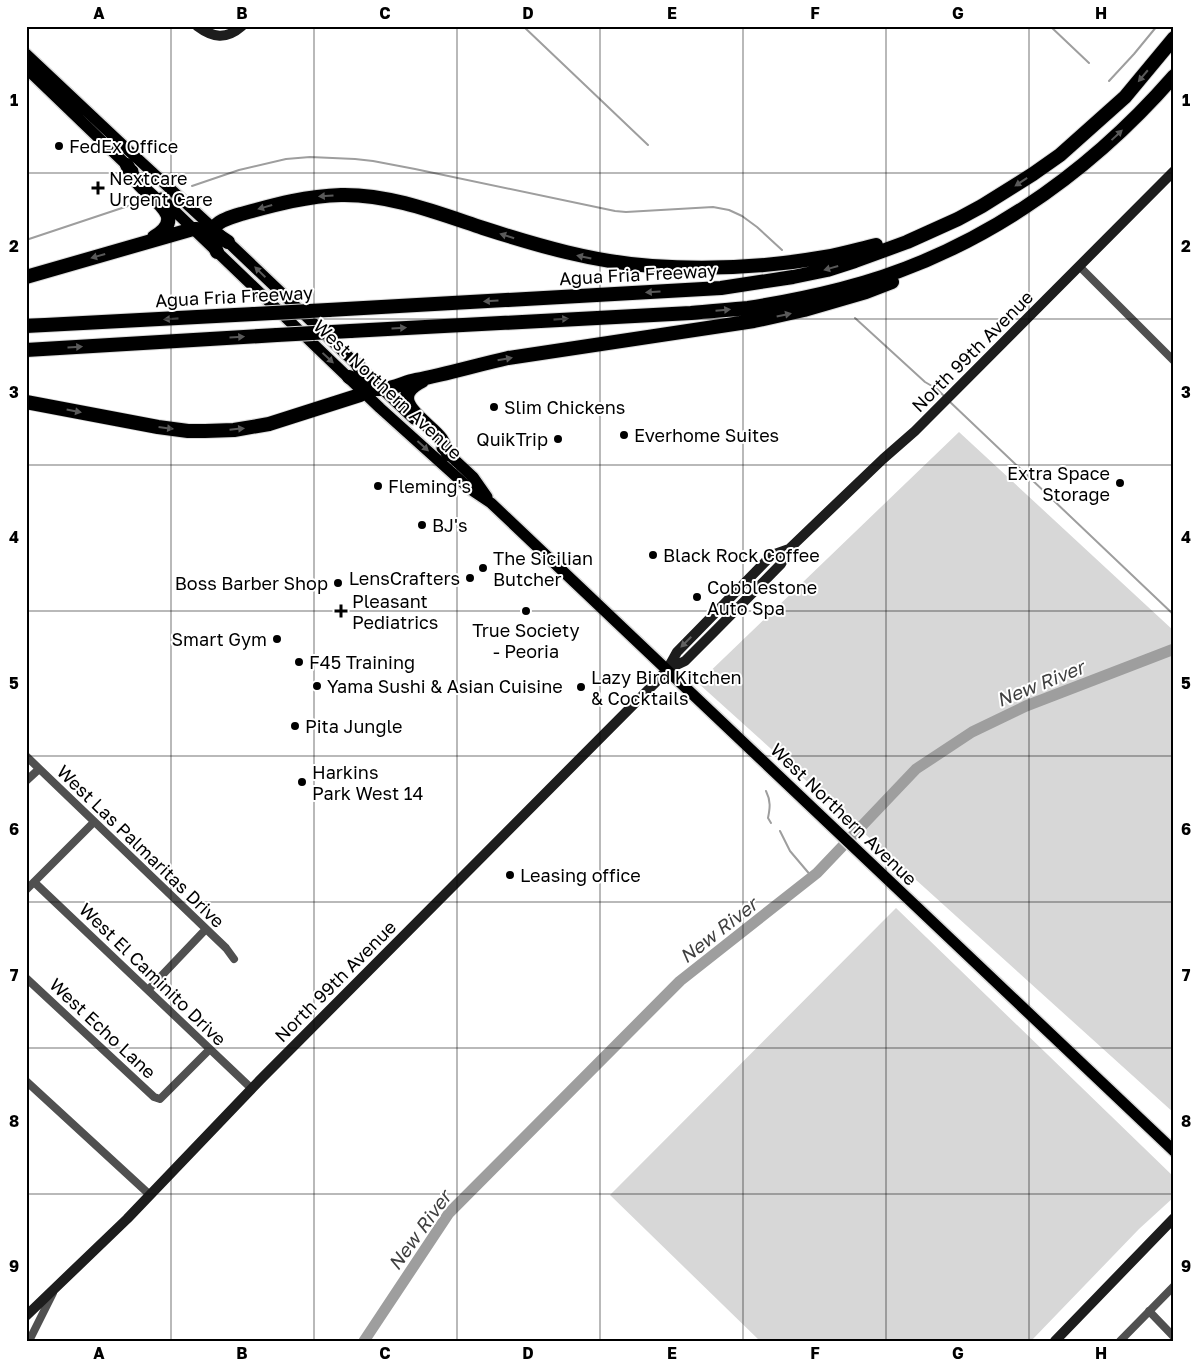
<svg xmlns="http://www.w3.org/2000/svg" width="1200" height="1367" font-family="'Golos Text',sans-serif">
<style>
.green{fill:#d7d7d7}
.lines{fill:none;stroke-linecap:round;stroke-linejoin:round}
.stream{stroke:#9e9e9e;stroke-width:2}
.river{stroke:#9e9e9e;stroke-width:11}
.primary-casing{stroke:#dbdbdb;stroke-width:14}
.highway-casing{stroke:#dbdbdb;stroke-width:16}
.street{stroke:#505050;stroke-width:8}
.secondary{stroke:#1d1d1d;stroke-width:10}
.primary{stroke:#000;stroke-width:11}
.highway{stroke:#000;stroke-width:14}
.highway-bridge-casing{stroke:#dbdbdb;stroke-width:16;stroke-linecap:butt}
.highway-bridge{stroke:#000;stroke-width:14}
.oneway{fill:#595959}
.oneway2{fill:#616161}
.grid{fill:none;stroke:#000;stroke-width:1;stroke-opacity:0.55}
.poi-dot{fill:#000;stroke:#fff;stroke-width:2}
.labels{text-anchor:middle;dominant-baseline:central;stroke-width:4;stroke-linejoin:round;paint-order:stroke}
.poi-label{font-size:18px;fill:#000;stroke:#fff;text-anchor:start}
.street-label{font-size:18px;fill:#000;stroke:#fff}
.water-label{font-size:19px;font-style:italic;fill:#3f3f3f;stroke:#fff}
.neatline{fill:none;stroke:#000;stroke-width:2}
.grid-label{font-size:16px;text-anchor:middle;font-weight:bold;fill:#000}
</style>
<rect width="100%" height="100%" fill="#fff"/>
<path class="green" d="M959 432 1174 631V1113L698 683Z
M896 908 1174 1177V1197L1139 1229 1031 1341H760L610 1195Z"/>
<g class="lines">
<path class="stream" d="M523 26 648 145
M1050 26 1089 63
M1109 81 1134 54 1157 26
M192 186 239 170 286 159 310 157 355 159 373 161 415 169 615 211 626 212 713 207 729 210 742 216 757 227 782 250
M26 240 140 202
M855 318 925 382 937 389 944 396
M949 401 1174 615
M766 791C771 801 770 808 768 818L771 823
M780 831 790 851 812 877"/>
<path class="river" d="M364 1341 449 1213 680 981 817 873 916 769 972 732 1026 706 1174 649"/>
<g class="primary-casing">
<path id="primary" d="M26 54 127 149 228 242 414 419
M26 68 133 171
M161 198 380 408 470 489 491 503 1174 1151
M442 448 473 477 487 497"/>
</g>
<g class="highway-casing">
<path id="highway" d="M127 165C129 170 132 175 135 179 148 198 190 216 154 237
M217 252C205 225 218 221 241 214 274 205 306 196 341 195 390 194 438 213 483 228 539 246 594 262 652 266 710 270 768 267 825 257 842 254 859 249 876 245
M26 277 193 229C207 228 217 234 228 242
M328 310 721 288 793 277 827 270 855 261 907 242 958 219 982 206 1033 174 1060 155 1125 97 1174 38
M26 326 254 314
M350 331 691 313C710 311 729 310 748 308 779 303 810 297 841 289 972 256 1086 177 1174 76
M26 350 277 335
M349 377C359 383 370 390 382 389 393 389 405 382 416 380 447 374 477 365 508 358L754 321 804 310 866 292 892 282
M422 381C384 400 429 422 441 439 444 444 446 449 448 454
M26 402 158 427 188 431H205L234 430 269 424 360 395C369 385 364 375 358 365"/>
</g>
<path class="street" d="M1079 266 1174 361
M26 756 226 948 234 959
M26 781 39 769
M34 882 252 1089
M26 890 94 822
M26 978 154 1097 160 1099 210 1049
M148 990 206 929
M26 1081 150 1195
M1149 1311 1174 1337
M29 1341 53 1293
M1120 1341 1174 1286"/>
<path class="secondary" d="M197 26C213 38 226 40 242 26
M668 669 685 661 714 632 781 564 789 549 883 459 915 431 1174 171
M26 1316 127 1219 260 1080 654 684 667 670 677 652 772 555 789 549
M1055 1341 1174 1218"/>
<use href="#primary" class="primary"/>
<use href="#highway" class="highway"/>
<g class="highway-bridge-casing">
<path id="highway-bridge" d="M254 314 328 310
M277 335 350 331"/>
</g>
<use href="#highway-bridge" class="highway-bridge"/>
</g>
<defs><path id="oneway-solid" d="M-6-.8H1V-3.2L6.5 0L1 3.2V.8H-6Z" transform="scale(1.25)"/></defs>
<g class="oneway">
<use href="#oneway-solid" transform="translate(1143 76) rotate(130)"/>
<use href="#oneway-solid" transform="translate(1117 135) rotate(-43)"/>
<use href="#oneway-solid" transform="translate(1021 182) rotate(146)"/>
<use href="#oneway-solid" transform="translate(326 196) rotate(176)"/>
<use href="#oneway-solid" transform="translate(265 207) rotate(164)"/>
<use href="#oneway-solid" transform="translate(507 236) rotate(-163)"/>
<use href="#oneway-solid" transform="translate(98 256) rotate(164)"/>
<use href="#oneway-solid" transform="translate(584 257) rotate(-168)"/>
<use href="#oneway-solid" transform="translate(831 268) rotate(164)"/>
<use href="#oneway-solid" transform="translate(260 272) rotate(-136)"/>
<use href="#oneway-solid" transform="translate(653 292) rotate(177)"/>
<use href="#oneway-solid" transform="translate(491 301) rotate(177)"/>
<use href="#oneway-solid" transform="translate(723 310) rotate(-5)"/>
<use href="#oneway-solid" transform="translate(784 315) rotate(-12)"/>
<use href="#oneway-solid" transform="translate(171 319) rotate(177)"/>
<use href="#oneway-solid" transform="translate(561 319) rotate(-3)"/>
<use href="#oneway-solid" transform="translate(399 328) rotate(-3)"/>
<use href="#oneway-solid" transform="translate(237 337) rotate(-3)"/>
<use href="#oneway-solid" transform="translate(75 347) rotate(-3)"/>
<use href="#oneway-solid" transform="translate(328 358) rotate(43)"/>
<use href="#oneway-solid" transform="translate(505 359) rotate(-10)"/>
<use href="#oneway-solid" transform="translate(74 411) rotate(11)"/>
<use href="#oneway-solid" transform="translate(166 428) rotate(7)"/>
<use href="#oneway-solid" transform="translate(237 429) rotate(-6)"/>
<use href="#oneway-solid" transform="translate(423 446) rotate(42)"/>
</g>
<use class="oneway2" href="#oneway-solid" transform="translate(686 642) rotate(135)"/>
<path class="grid" d="M171 26V1341M314 26V1341M457 26V1341M600 26V1341M743 26V1341M886 26V1341M1029 26V1341M26 173H1174M26 319H1174M26 465H1174M26 611H1174M26 756H1174M26 902H1174M26 1048H1174M26 1194H1174"/>
<g class="poi-dot">
<circle cx="59" cy="146" r="5"/>
<path d="M95.5 180.5h5v5h5v5h-5v5h-5v-5h-5v-5h5z"/>
<circle cx="494" cy="407" r="5"/>
<circle cx="624" cy="435" r="5"/>
<circle cx="558" cy="439" r="5"/>
<circle cx="1120" cy="483" r="5"/>
<circle cx="378" cy="486" r="5"/>
<circle cx="422" cy="525" r="5"/>
<circle cx="653" cy="555" r="5"/>
<circle cx="483" cy="568" r="5"/>
<circle cx="470" cy="578" r="5"/>
<circle cx="338" cy="583" r="5"/>
<circle cx="697" cy="597" r="5"/>
<path d="M338.5 603.5h5v5h5v5h-5v5h-5v-5h-5v-5h5z"/>
<circle cx="526" cy="611" r="5"/>
<circle cx="277" cy="639" r="5"/>
<circle cx="299" cy="662" r="5"/>
<circle cx="317" cy="686" r="5"/>
<circle cx="581" cy="687" r="5"/>
<circle cx="295" cy="726" r="5"/>
<circle cx="302" cy="782" r="5"/>
<circle cx="510" cy="875" r="5"/>
</g>
<g class="labels">
<g class="poi-label">
<text x="69" y="146">FedEx Office</text>
<text x="109" y="178">Nextcare<tspan x="109" dy="21">Urgent Care</tspan></text>
<text x="504" y="407">Slim Chickens</text>
<text x="634" y="435">Everhome Suites</text>
<text x="548" y="439" text-anchor="end">QuikTrip</text>
<text x="1110" y="473" text-anchor="end">Extra Space<tspan x="1110" dy="21">Storage</tspan></text>
<text x="388" y="486">Fleming's</text>
<text x="432" y="525">BJ's</text>
<text x="663" y="555">Black Rock Coffee</text>
<text x="493" y="558">The Sicilian<tspan x="493" dy="21">Butcher</tspan></text>
<text x="460" y="578" text-anchor="end">LensCrafters</text>
<text x="328" y="583" text-anchor="end">Boss Barber Shop</text>
<text x="707" y="587">Cobblestone<tspan x="707" dy="21">Auto Spa</tspan></text>
<text x="352" y="601">Pleasant<tspan x="352" dy="21">Pediatrics</tspan></text>
<text x="526" y="630" text-anchor="middle">True Society<tspan x="526" dy="21">- Peoria</tspan></text>
<text x="267" y="639" text-anchor="end">Smart Gym</text>
<text x="309" y="662">F45 Training</text>
<text x="591" y="677">Lazy Bird Kitchen<tspan x="591" dy="21">&amp; Cocktails</tspan></text>
<text x="327" y="686">Yama Sushi &amp; Asian Cuisine</text>
<text x="305" y="726">Pita Jungle</text>
<text x="312" y="772">Harkins<tspan x="312" dy="21">Park West 14</tspan></text>
<text x="520" y="875">Leasing office</text>
</g>
<g class="street-label">
<text transform="translate(638 274) rotate(-3)">Agua Fria Freeway</text>
<text transform="translate(234 296) rotate(-3)">Agua Fria Freeway</text>
<text transform="translate(972 351) rotate(-45)">North 99th Avenue</text>
<text transform="translate(388 389) rotate(43)">West Northern Avenue</text>
<text transform="translate(844 814) rotate(44)">West Northern Avenue</text>
<text transform="translate(141 846) rotate(44)">West Las Palmaritas Drive</text>
<text transform="translate(153 974) rotate(44)">West El Caminito Drive</text>
<text transform="translate(335 981) rotate(-45)">North 99th Avenue</text>
<text transform="translate(103 1028) rotate(43)">West Echo Lane</text>
</g>
<g class="water-label">
<text transform="translate(1040 683) rotate(-22)">New River</text>
<text transform="translate(718 930) rotate(-38)">New River</text>
<text transform="translate(419 1230) rotate(-54)">New River</text>
</g>
</g>
<rect width="1200" height="1367" fill="none" stroke="#ffffff" stroke-width="55"/>
<rect x="28" y="28" width="1144" height="1312" class="neatline"/>
<g class="grid-label">
<text x="99" y="19">A</text>
<text x="242" y="19">B</text>
<text x="385" y="19">C</text>
<text x="528" y="19">D</text>
<text x="672" y="19">E</text>
<text x="815" y="19">F</text>
<text x="958" y="19">G</text>
<text x="1101" y="19">H</text>
<text x="14" y="106">1</text>
<text x="1186" y="106">1</text>
<text x="14" y="252">2</text>
<text x="1186" y="252">2</text>
<text x="14" y="398">3</text>
<text x="1186" y="398">3</text>
<text x="14" y="543">4</text>
<text x="1186" y="543">4</text>
<text x="14" y="689">5</text>
<text x="1186" y="689">5</text>
<text x="14" y="835">6</text>
<text x="1186" y="835">6</text>
<text x="14" y="981">7</text>
<text x="1186" y="981">7</text>
<text x="14" y="1127">8</text>
<text x="1186" y="1127">8</text>
<text x="14" y="1272">9</text>
<text x="1186" y="1272">9</text>
<text x="99" y="1359">A</text>
<text x="242" y="1359">B</text>
<text x="385" y="1359">C</text>
<text x="528" y="1359">D</text>
<text x="672" y="1359">E</text>
<text x="815" y="1359">F</text>
<text x="958" y="1359">G</text>
<text x="1101" y="1359">H</text>
</g>
</svg>
